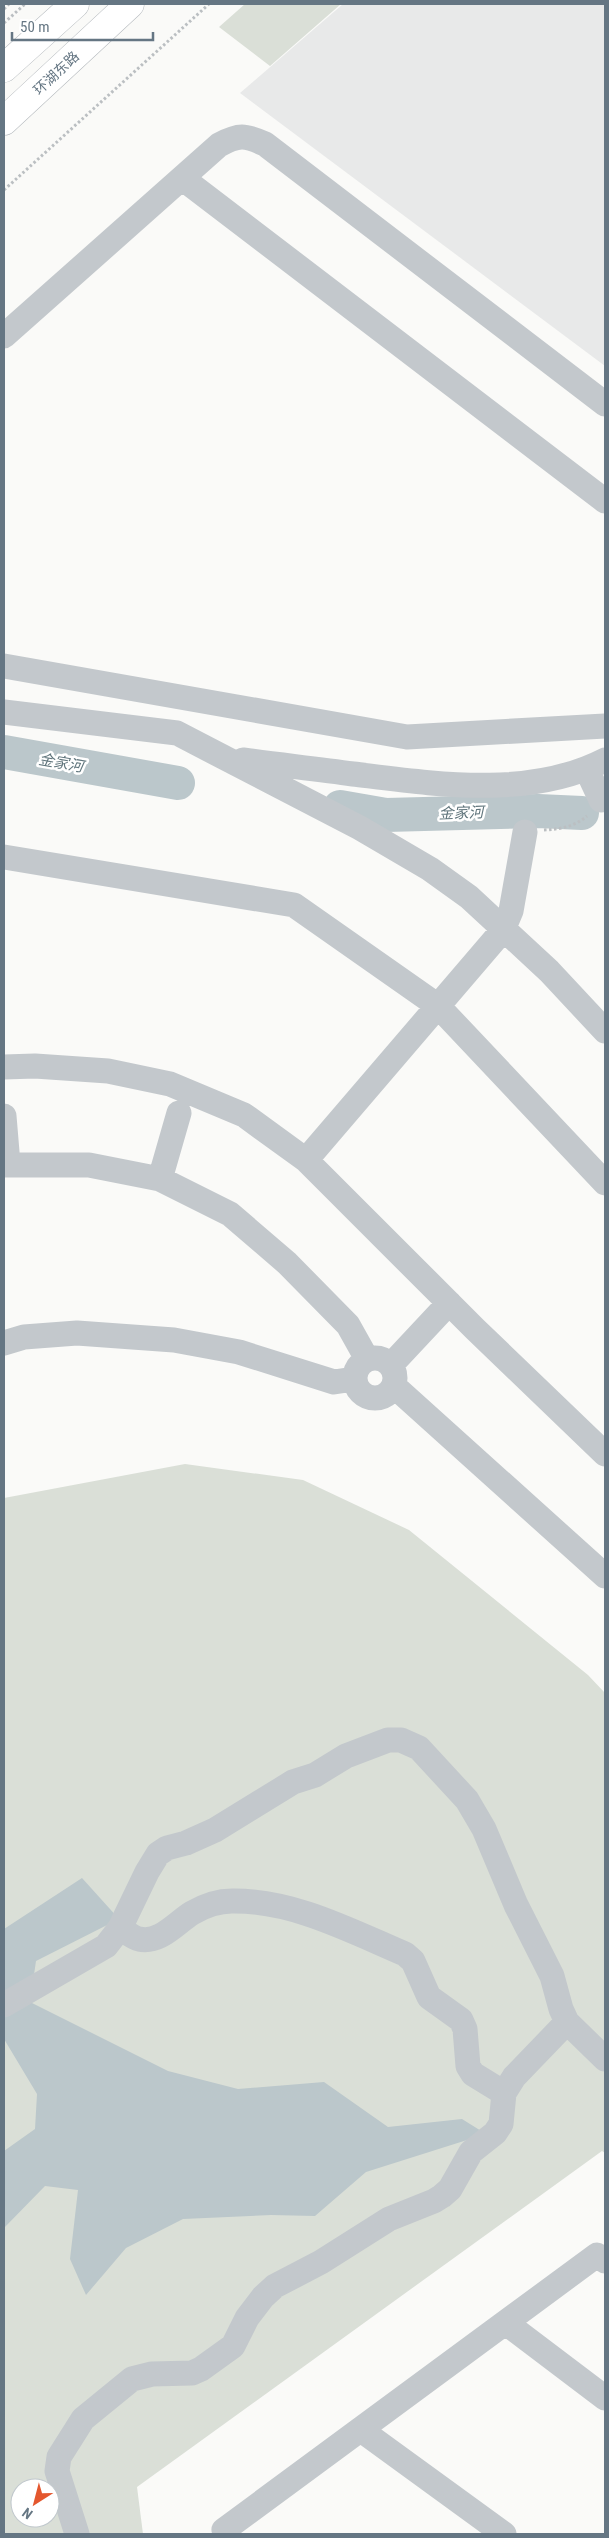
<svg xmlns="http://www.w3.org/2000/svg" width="609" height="2538" font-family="'Roboto Condensed','Noto Sans SC',sans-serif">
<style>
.built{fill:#e8e9e9}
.green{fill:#dadfd7;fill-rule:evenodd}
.water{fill:#bbc7cb}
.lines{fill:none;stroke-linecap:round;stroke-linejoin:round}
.river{stroke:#bbc7cb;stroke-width:34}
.major-casing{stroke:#b5babe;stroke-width:29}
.path{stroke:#bbbfc2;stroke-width:3;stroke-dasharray:2.5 2.5;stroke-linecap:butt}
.minor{stroke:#c3c8cc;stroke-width:25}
.major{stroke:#fff;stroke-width:28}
.labels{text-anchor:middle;stroke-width:5;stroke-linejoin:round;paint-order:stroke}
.street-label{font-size:14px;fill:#657683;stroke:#fff}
.water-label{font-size:15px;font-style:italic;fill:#60757c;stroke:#fff}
</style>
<rect width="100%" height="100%" fill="#fafaf8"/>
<path class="built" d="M 343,4 L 605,4 L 605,366 L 240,93 Z"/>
<path class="green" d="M 245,4 L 341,4 L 270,66 L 219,27 Z
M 185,1464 L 303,1480 L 409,1530 L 588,1675 L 605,1693 L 605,2153 L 602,2151 L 137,2487 L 143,2534 L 4,2534 L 4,1498 ZM 20,2488 L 50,2488 L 50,2518 L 20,2518 Z"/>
<path class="water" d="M 82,1878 L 119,1919 L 36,1961 L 30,2002 L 168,2071 L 238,2089 L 324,2082 L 388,2127 L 462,2119 L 486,2134 L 366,2172 L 315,2216 L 271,2215 L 183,2219 L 126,2248 L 86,2295 L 70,2259 L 78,2190 L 45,2186 L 4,2228 L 4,2151 L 35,2129 L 37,2094 L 4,2039 L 4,1929 Z"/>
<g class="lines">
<path class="river" d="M 4,752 L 178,783
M 340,807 L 386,815 L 538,811 L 582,813"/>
<g class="major-casing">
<path id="major" d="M 4,68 L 75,4
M 4,121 L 130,4"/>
</g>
<path class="path" d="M 4,9 L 9,4
M 4,23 L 25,4
M 4,190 L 209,4
M 544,830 C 560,829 574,827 587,816"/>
<path class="minor" d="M 182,178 L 605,501
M 4,336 L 219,145 C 239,134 245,135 265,144 L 605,404
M 4,666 L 407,737 L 605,726
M 4,712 L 177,733 L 360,828 L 430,869 L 469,897 L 549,971 L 605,1031
M 243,760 C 280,765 317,769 353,774 C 435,784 529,799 605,760
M 587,770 L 601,800
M 4,857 L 294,905 L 438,1006 L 605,1183
M 4,1067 L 35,1066 L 108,1071 L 170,1084 L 244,1115 L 306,1160 L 475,1329 L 605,1454
M 4,1116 L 8,1164
M 306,1160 L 503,930 L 511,911 L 525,832
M 4,1165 L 89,1165 L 160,1179 L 230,1214 L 287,1263 L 348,1325 L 367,1359
M 160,1179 L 179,1113
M 4,1343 L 24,1337 L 77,1333 L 174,1340 L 239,1352 L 334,1382 L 354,1379
M355 1378a20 20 0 1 1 40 0a20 20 0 1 1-40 0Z
M 391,1365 L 449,1303
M 394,1386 L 605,1576
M 120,1928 C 125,1931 133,1938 139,1939 C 160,1944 177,1922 192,1913 C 204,1906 218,1901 232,1901 C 293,1900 351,1931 405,1954 L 413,1961 L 429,1997 L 461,2020 L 465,2029 L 468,2066 L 473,2074 L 504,2093
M 4,2005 L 106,1946 L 120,1928 L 147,1872 L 158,1854 L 167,1848 L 186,1843 L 215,1830 L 293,1782 L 315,1775 L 346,1756 L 388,1740 L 401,1740 L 419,1748 L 467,1800 L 484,1829 L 516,1905 L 552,1976 L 561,2009 L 567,2022 L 605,2059
M 506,2323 L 605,2398
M 361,2430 L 504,2534
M 77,2534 L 57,2471 L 59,2457 L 83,2419 L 132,2379 L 152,2374 L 192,2373 L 201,2369 L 233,2346 L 247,2318 L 263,2297 L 275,2286 L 321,2262 L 389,2219 L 434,2201 L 442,2196 L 450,2189 L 471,2152 L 495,2133 L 501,2124 L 504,2093 L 514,2077 L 567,2022
M 225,2534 L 224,2530 L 597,2255 L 605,2261"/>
<use href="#major" class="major"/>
</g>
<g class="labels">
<g class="street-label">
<text transform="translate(56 73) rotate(-43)" y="5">环湖东路</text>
</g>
<g class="water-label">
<text transform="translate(61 763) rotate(10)" y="5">金家河</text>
<text transform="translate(461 813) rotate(-2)" y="5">金家河</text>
</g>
</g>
<rect width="609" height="2538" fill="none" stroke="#657683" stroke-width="10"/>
<g transform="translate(35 2503) rotate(216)"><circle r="24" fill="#ffffff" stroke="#c1c8cd"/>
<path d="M0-4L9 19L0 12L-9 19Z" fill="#e4572e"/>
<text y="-8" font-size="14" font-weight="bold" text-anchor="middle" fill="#657683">N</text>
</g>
<path d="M12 32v8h141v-8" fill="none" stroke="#657683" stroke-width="2.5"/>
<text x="20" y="32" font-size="15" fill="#657683" stroke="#ffffff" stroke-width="4" paint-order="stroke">50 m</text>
</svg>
